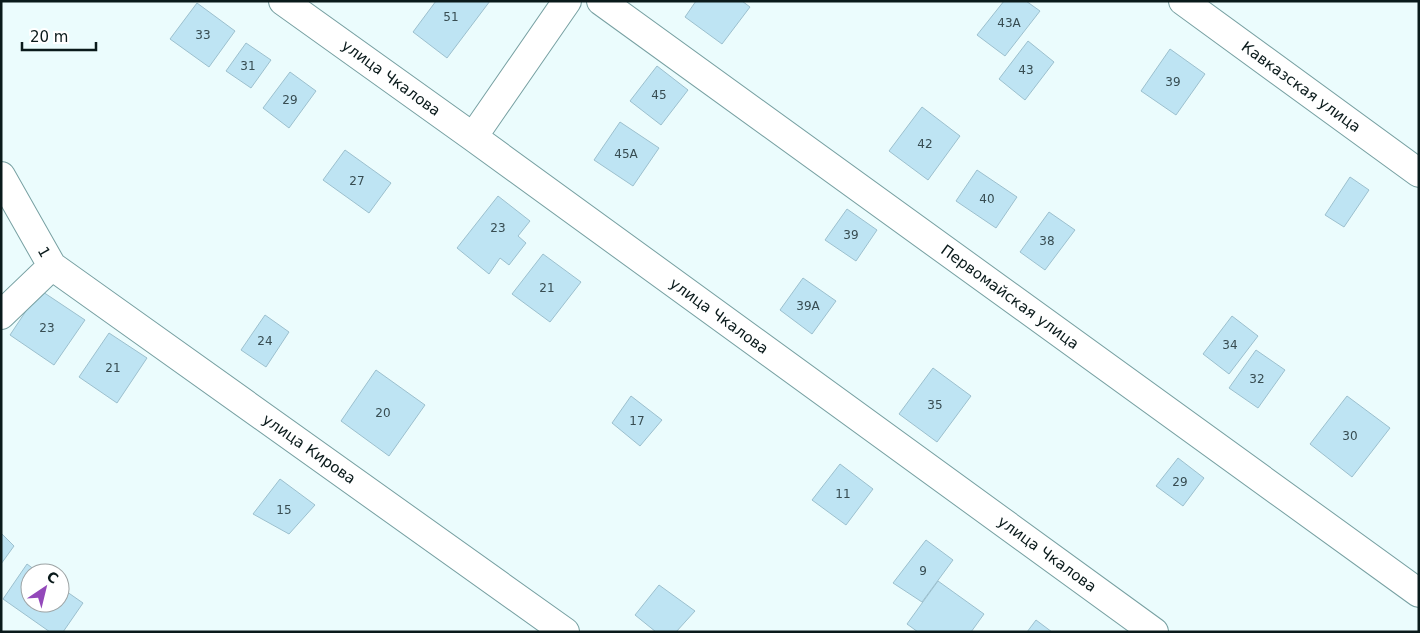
<svg xmlns="http://www.w3.org/2000/svg" width="1420" height="633" font-family="'DejaVu Sans',sans-serif">
<style>
.building{fill:#bee4f3;stroke:#9cc0ce}
.lines{fill:none;stroke-linecap:round;stroke-linejoin:round}
.street-casing{stroke:#77a0a2;stroke-width:30}
.street{stroke:#fff;stroke-width:28}
.labels{text-anchor:middle;stroke-width:4;stroke-linejoin:round;paint-order:stroke}
.number-label{font-size:12px;fill:#374c51}
.street-label{font-size:15px;fill:#0a1a1b;stroke:#fff}
</style>
<rect width="100%" height="100%" fill="#ebfcfd"/>
<path class="building" d="M 436,1 L 490,1 L 447,58 L 413,32 Z
M 696,1 L 742,1 L 750,7 L 722,44 L 685,17 Z
M 1004,1 L 1026,1 L 1040,11 L 1005,56 L 977,35 Z
M 197,3 L 235,31 L 209,67 L 170,39 Z
M 1028,41 L 1054,62 L 1025,100 L 999,79 Z
M 246,43 L 271,60 L 251,88 L 226,71 Z
M 1170,49 L 1205,74 L 1176,115 L 1141,91 Z
M 657,66 L 688,90 L 661,125 L 630,101 Z
M 290,72 L 316,91 L 289,128 L 263,108 Z
M 922,107 L 960,136 L 928,180 L 889,151 Z
M 620,122 L 659,148 L 633,186 L 594,160 Z
M 345,150 L 391,183 L 369,213 L 323,180 Z
M 977,170 L 1017,197 L 996,228 L 956,201 Z
M 1350,177 L 1369,190 L 1344,227 L 1325,215 Z
M 498,196 L 530,221 L 518,236 L 526,243 L 509,265 L 500,258 L 489,274 L 457,248 Z
M 847,209 L 877,230 L 856,261 L 825,240 Z
M 1049,212 L 1075,230 L 1045,270 L 1020,252 Z
M 543,254 L 581,282 L 550,322 L 512,294 Z
M 803,278 L 836,301 L 812,334 L 780,310 Z
M 40,290 L 85,320 L 54,365 L 10,335 Z
M 265,315 L 289,332 L 266,367 L 241,350 Z
M 1232,316 L 1258,336 L 1229,374 L 1203,354 Z
M 109,333 L 147,358 L 117,403 L 79,377 Z
M 1256,350 L 1285,370 L 1258,408 L 1229,388 Z
M 933,368 L 971,396 L 937,442 L 899,414 Z
M 376,370 L 425,405 L 389,456 L 341,421 Z
M 631,396 L 662,420 L 640,446 L 612,423 Z
M 1347,396 L 1390,428 L 1352,477 L 1310,444 Z
M 1178,458 L 1204,478 L 1183,506 L 1156,486 Z
M 840,464 L 873,489 L 846,525 L 812,500 Z
M 280,479 L 315,505 L 289,534 L 253,514 Z
M 1,533 L 14,546 L 1,564 Z
M 926,540 L 953,560 L 922,602 L 893,583 Z
M 27,564 L 39,573 L 30,573 L 30,603 L 60,603 L 60,587 L 83,603 L 63,632 L 50,632 L 3,599 Z
M 938,581 L 984,614 L 971,632 L 918,632 L 907,624 Z
M 659,585 L 695,611 L 676,632 L 656,632 L 635,615 Z
M 1036,620 L 1052,632 L 1027,632 Z"/>
<g class="lines">
<g class="street-casing">
<path id="street" d="M 283,1 L 473,137 L 1154,632
M 601,1 L 1419,593
M 1183,1 L 1419,173
M 473,137 L 567,1
M 1,176 L 52,266 L 1,315
M 52,266 L 565,632"/>
</g>
<use href="#street" class="street"/>
</g>
<g class="labels">
<g class="number-label">
<text x="451" y="21">51</text>
<text x="1009" y="27">43А</text>
<text x="203" y="39">33</text>
<text x="248" y="70">31</text>
<text x="1026" y="74">43</text>
<text x="1173" y="86">39</text>
<text x="659" y="99">45</text>
<text x="290" y="104">29</text>
<text x="925" y="148">42</text>
<text x="626" y="158">45А</text>
<text x="357" y="185">27</text>
<text x="987" y="203">40</text>
<text x="498" y="232">23</text>
<text x="851" y="239">39</text>
<text x="1047" y="245">38</text>
<text x="547" y="292">21</text>
<text x="808" y="310">39А</text>
<text x="47" y="332">23</text>
<text x="265" y="345">24</text>
<text x="1230" y="349">34</text>
<text x="113" y="372">21</text>
<text x="1257" y="383">32</text>
<text x="935" y="409">35</text>
<text x="383" y="417">20</text>
<text x="637" y="425">17</text>
<text x="1350" y="440">30</text>
<text x="1180" y="486">29</text>
<text x="843" y="498">11</text>
<text x="284" y="514">15</text>
<text x="923" y="575">9</text>
</g>
<g class="street-label">
<text transform="translate(391 78) rotate(36)" y="5">улица Чкалова</text>
<text transform="translate(1301 87) rotate(36)" y="5">Кавказская улица</text>
<text transform="translate(44 252) rotate(61)" y="5">1</text>
<text transform="translate(1010 297) rotate(36)" y="5">Первомайская улица</text>
<text transform="translate(719 316) rotate(36)" y="5">улица Чкалова</text>
<text transform="translate(309 449) rotate(35)" y="5">улица Кирова</text>
<text transform="translate(1047 554) rotate(36)" y="5">улица Чкалова</text>
</g>
</g>
<rect width="1420" height="633" fill="none" stroke="#0a1a1b" stroke-width="5"/>
<g transform="translate(45 588) rotate(35)"><circle r="24" fill="#ffffff" stroke="#9da3a4"/>
<path d="M0-4L9 19L0 12L-9 19Z" fill="#9348ba"/>
<text y="-8" font-size="14" font-weight="bold" text-anchor="middle" fill="#0a1a1b">С</text>
</g>
<path d="M22 42v8h74v-8" fill="none" stroke="#0a1a1b" stroke-width="2.5"/>
<text x="30" y="42" font-size="15" fill="#0a1a1b" stroke="#ffffff" stroke-width="4" paint-order="stroke">20 m</text>
</svg>
